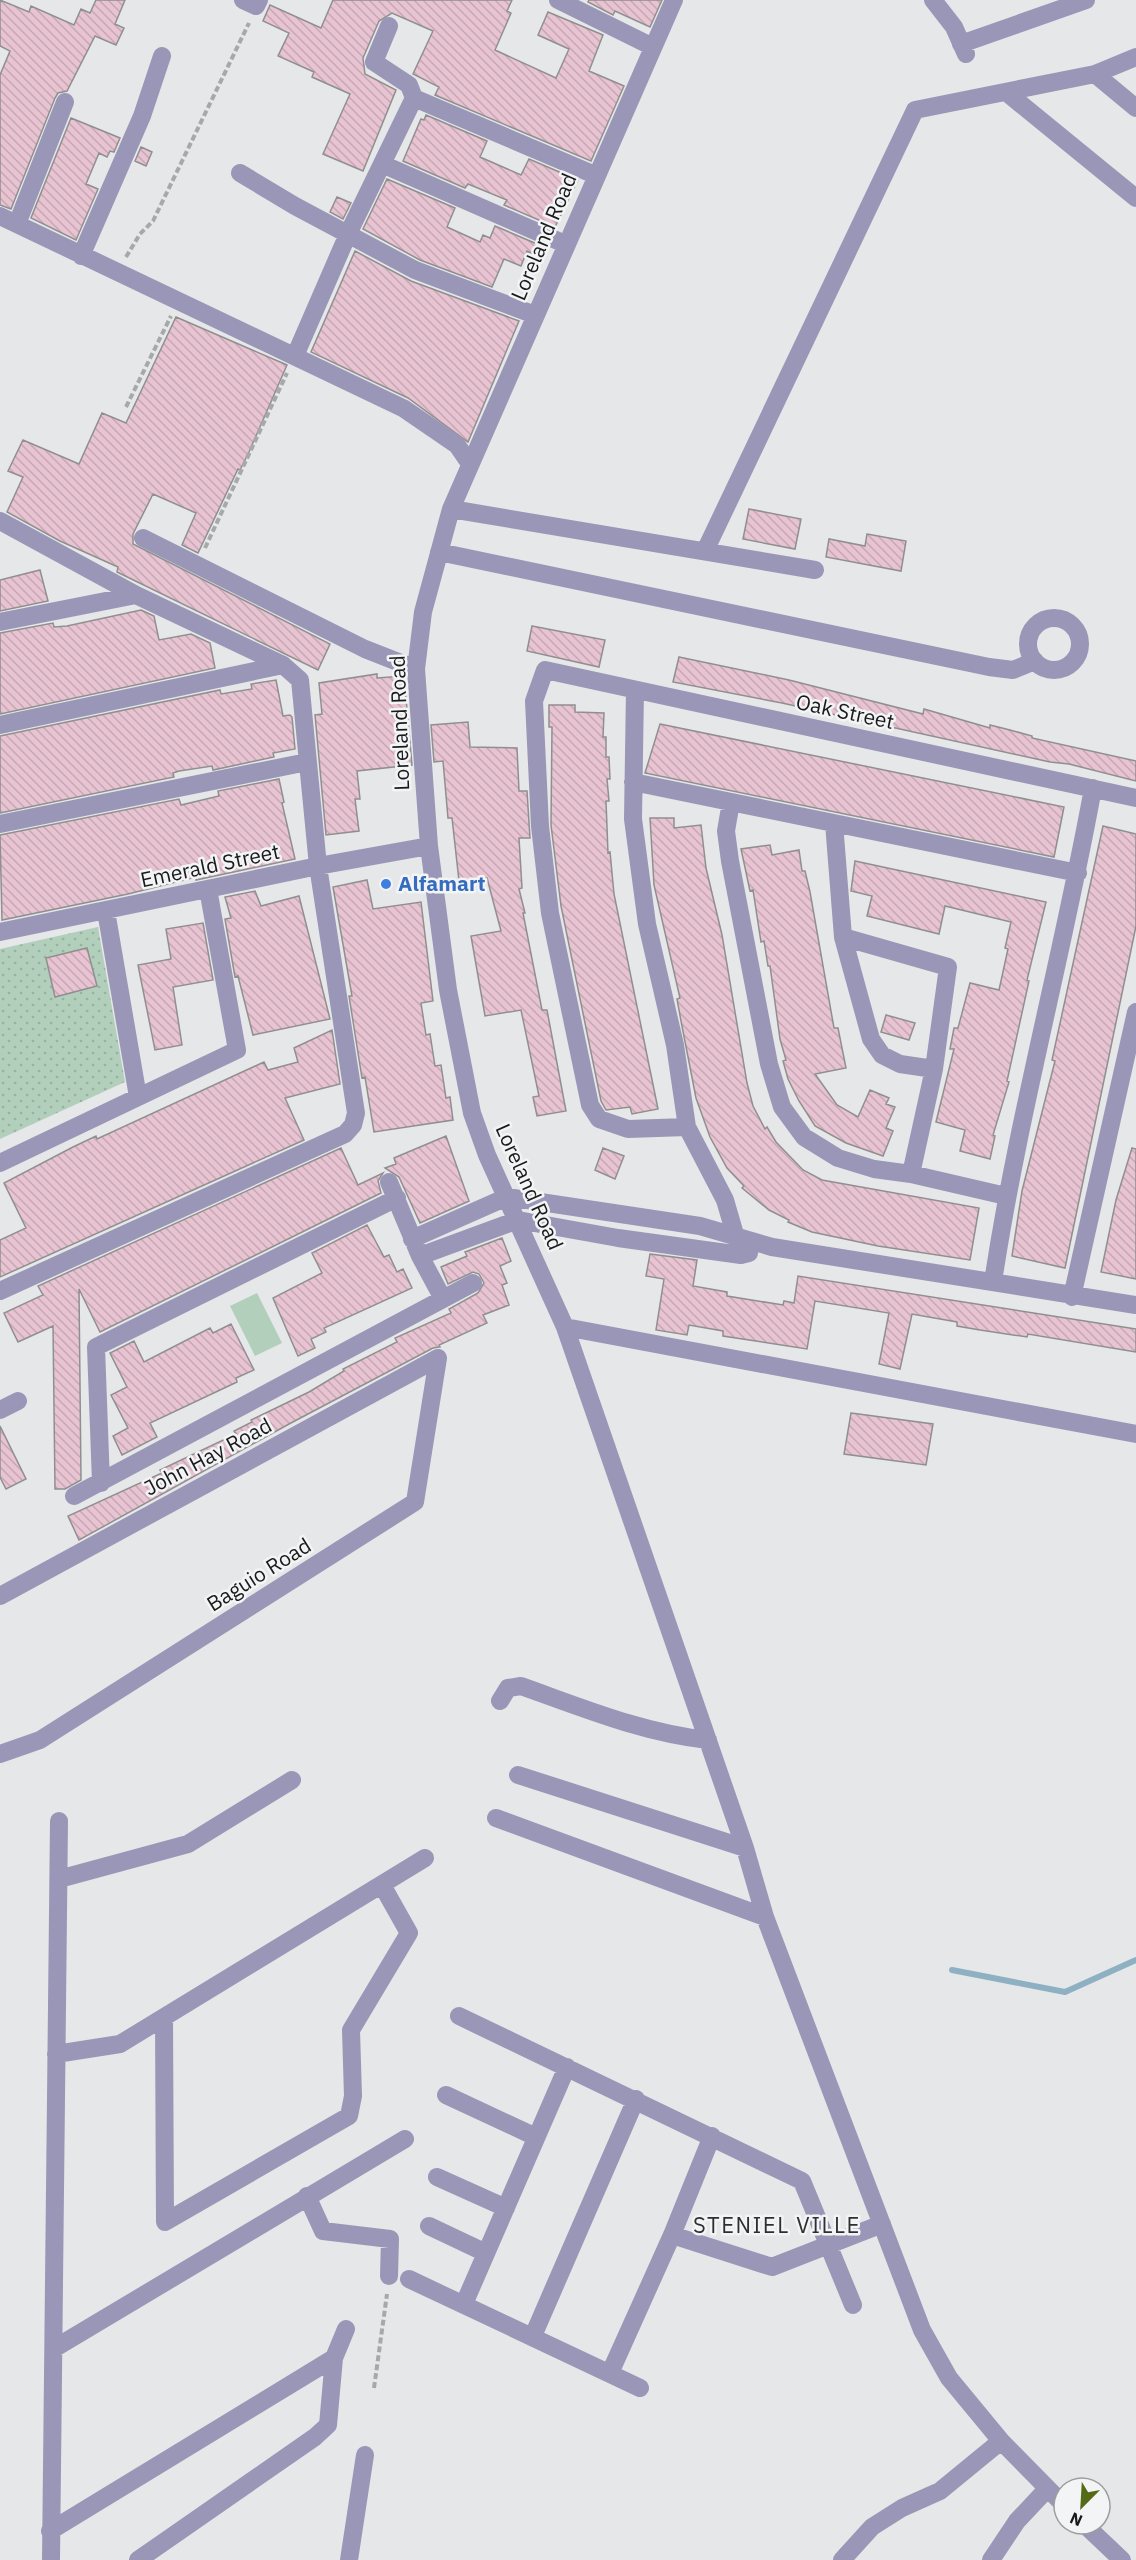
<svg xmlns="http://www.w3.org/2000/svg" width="1136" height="2560" font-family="'IBM Plex Sans',sans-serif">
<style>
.park{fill:url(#park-dots)}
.garden{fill:#b2cfbc}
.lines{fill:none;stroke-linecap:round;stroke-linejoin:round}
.stream{stroke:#8eb0c3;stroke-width:6}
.building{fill:url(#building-back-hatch);stroke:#908f8f;stroke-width:1.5}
.path{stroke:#a7a8a9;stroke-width:4;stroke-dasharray:6 3;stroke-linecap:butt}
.minor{stroke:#9a96b7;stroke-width:18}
.shop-dot{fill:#3f7fe0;stroke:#f3f4f5;stroke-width:2}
.labels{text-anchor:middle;stroke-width:5;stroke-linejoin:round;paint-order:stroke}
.street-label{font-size:21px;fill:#191a1a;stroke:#f3f4f5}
.shop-label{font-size:21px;font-weight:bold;fill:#366cbe;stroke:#f3f4f5;text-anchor:start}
.neighbourhood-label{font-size:22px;letter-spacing:1.5px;fill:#2e2f30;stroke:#f3f4f5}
</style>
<defs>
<pattern id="park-dots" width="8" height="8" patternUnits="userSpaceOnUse" patternTransform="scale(1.5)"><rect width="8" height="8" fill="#b2cfbc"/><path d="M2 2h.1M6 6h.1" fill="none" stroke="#98b1a1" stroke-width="1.8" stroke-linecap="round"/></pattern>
<pattern id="building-back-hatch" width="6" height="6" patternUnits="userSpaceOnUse" patternTransform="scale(1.5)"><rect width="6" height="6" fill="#e8c3d2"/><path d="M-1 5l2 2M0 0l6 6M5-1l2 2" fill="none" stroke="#c6a7b4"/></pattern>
</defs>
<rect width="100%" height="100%" fill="#e6e7e8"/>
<path class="park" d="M 98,927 L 125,1082 L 0,1139 L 0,949 Z"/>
<path class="garden" d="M 257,1293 L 282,1343 L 255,1356 L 230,1306 Z"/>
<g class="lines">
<path class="stream" d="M 952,1970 L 1065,1992 L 1136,1960"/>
</g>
<path class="building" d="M 0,0 L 29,12 L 31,6 L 74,25 L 81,9 L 90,13 L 96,0 L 125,0 L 115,24 L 124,28 L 116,45 L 95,36 L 67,91 L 58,93 L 55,98 L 11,209 L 0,205 L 0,75 L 10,51 L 0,46 Z
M 333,0 L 512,0 L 507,11 L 511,13 L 495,50 L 556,78 L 569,49 L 538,35 L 548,12 L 603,35 L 589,71 L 624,86 L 591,161 L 435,95 L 439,87 L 413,74 L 433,31 L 392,13 L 379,21 L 363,58 L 365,74 L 396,90 L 363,171 L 323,154 L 350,94 L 312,77 L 314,72 L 278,56 L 289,33 L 263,21 L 270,5 L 321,28 Z
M 589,0 L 662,0 L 650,27 L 615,11 L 613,15 L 588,2 Z
M 426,115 L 487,141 L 480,157 L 521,175 L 529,159 L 578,180 L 555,227 L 504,205 L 507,200 L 468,184 L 465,188 L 403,161 L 421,119 L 424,120 Z
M 71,118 L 120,138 L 114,152 L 110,151 L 107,157 L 99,153 L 86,184 L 98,189 L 76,240 L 31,218 Z
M 141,147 L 152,152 L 146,166 L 135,161 Z
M 387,179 L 455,208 L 447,227 L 480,242 L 483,235 L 490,238 L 495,226 L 544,247 L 539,257 L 527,251 L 521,266 L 504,259 L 492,287 L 420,260 L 363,229 Z
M 337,197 L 351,203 L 343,219 L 330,212 Z
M 355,251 L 411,281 L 519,321 L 468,442 L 408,398 L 311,352 Z
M 176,317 L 287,365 L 249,452 L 240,470 L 238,469 L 198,553 L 182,545 L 196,513 L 153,494 L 133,534 L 133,544 L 330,644 L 318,670 L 117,572 L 118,567 L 60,541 L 7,512 L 23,477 L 8,471 L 23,440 L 79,464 L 102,413 L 126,423 Z
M 749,509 L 801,519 L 795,549 L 743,539 Z
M 867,534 L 906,541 L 901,571 L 826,557 L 829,539 L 865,546 Z
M 40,570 L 48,601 L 0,611 L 0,580 Z
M 141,610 L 154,616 L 159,640 L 191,634 L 210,643 L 215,668 L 0,714 L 0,633 L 53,623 L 54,627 L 67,626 Z
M 532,626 L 605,640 L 599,667 L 527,651 Z
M 679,657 L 789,680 L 923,714 L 924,709 L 990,728 L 990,725 L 1010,730 L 1032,736 L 1032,738 L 1136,761 L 1136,781 L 1069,764 L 1050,762 L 782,703 L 673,682 Z
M 377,674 L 377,678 L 404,676 L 412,765 L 357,771 L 360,799 L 355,799 L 359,831 L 326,835 L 315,715 L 322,714 L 319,683 Z
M 276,680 L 283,716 L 290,715 L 292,717 L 295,749 L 273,753 L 274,757 L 213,770 L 212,766 L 179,771 L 173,773 L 174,777 L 0,813 L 0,736 L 220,690 L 221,694 L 252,689 L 251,684 Z
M 549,705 L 575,705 L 575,712 L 604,713 L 603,737 L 606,737 L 606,757 L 609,757 L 610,779 L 607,779 L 609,801 L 606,801 L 608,853 L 610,852 L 614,894 L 658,1109 L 632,1114 L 630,1107 L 606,1110 L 601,1101 L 561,906 L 551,825 L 552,727 L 549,727 Z
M 468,722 L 470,747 L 517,748 L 519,791 L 527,791 L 530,838 L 519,838 L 522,888 L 519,889 L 525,913 L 523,913 L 542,1010 L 547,1010 L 566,1111 L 537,1116 L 533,1097 L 539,1096 L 521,1010 L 485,1016 L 471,936 L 501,931 L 487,878 L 459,881 L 452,818 L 448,818 L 443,761 L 434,762 L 431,725 Z
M 660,724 L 1064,807 L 1054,857 L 645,773 Z
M 279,779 L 284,802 L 282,803 L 295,859 L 196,880 L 196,877 L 128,894 L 2,920 L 0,835 L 179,799 L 181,805 L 219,796 L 218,791 Z
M 650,818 L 674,818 L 674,828 L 701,825 L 706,868 L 722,935 L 747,1083 L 753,1106 L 765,1129 L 767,1127 L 776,1142 L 803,1170 L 822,1180 L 979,1208 L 970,1260 L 878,1246 L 812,1232 L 788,1222 L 789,1220 L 769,1210 L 742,1188 L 744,1186 L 727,1168 L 710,1137 L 696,1098 L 681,1021 L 677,999 L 680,998 L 654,885 Z
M 1103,826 L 1136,834 L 1136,926 L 1065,1268 L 1012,1256 L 1022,1191 L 1055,1061 L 1052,1060 Z
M 770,845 L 772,855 L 799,850 L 802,871 L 805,871 L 810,892 L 834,1028 L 838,1028 L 846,1068 L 815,1074 L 837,1105 L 858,1117 L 870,1090 L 889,1098 L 886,1104 L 895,1107 L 886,1128 L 893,1131 L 883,1156 L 846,1143 L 815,1126 L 799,1101 L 788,1079 L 783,1061 L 786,1060 L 780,1039 L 770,966 L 768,966 L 764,941 L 761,942 L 753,890 L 750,891 L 741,849 Z
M 855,861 L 1046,902 L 1027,980 L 1029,981 L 1007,1081 L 1009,1082 L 993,1135 L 995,1136 L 990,1159 L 960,1151 L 965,1130 L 936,1122 L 954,1049 L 950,1049 L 954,1028 L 958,1028 L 970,983 L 999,990 L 1008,949 L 1005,948 L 1011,922 L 945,906 L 939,934 L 867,916 L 872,896 L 851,891 Z
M 367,880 L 373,909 L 421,902 L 433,1001 L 421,1003 L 426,1035 L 430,1034 L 435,1066 L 441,1065 L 446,1098 L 450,1097 L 453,1120 L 374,1132 L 365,1077 L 362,1078 L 349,996 L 352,996 L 333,887 Z
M 255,891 L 261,906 L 299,896 L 330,1019 L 253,1035 L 238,976 L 235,977 L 225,919 L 231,918 L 225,897 Z
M 203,923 L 213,980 L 173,987 L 182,1045 L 155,1050 L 138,965 L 171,959 L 166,929 Z
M 87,948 L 97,986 L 55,997 L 46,958 Z
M 886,1015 L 915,1023 L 909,1040 L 881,1032 Z
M 332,1030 L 340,1084 L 285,1098 L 304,1140 L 0,1277 L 0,1240 L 26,1228 L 4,1183 L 73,1147 L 96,1136 L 97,1139 L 264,1062 L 268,1070 L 298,1062 L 294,1048 Z
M 446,1136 L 469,1201 L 420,1223 L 399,1177 L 385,1168 L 396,1164 L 394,1158 Z
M 341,1148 L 358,1185 L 383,1173 L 378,1181 L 381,1193 L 100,1332 L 79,1289 L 81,1480 L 65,1489 L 55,1489 L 53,1326 L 18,1342 L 4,1313 L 43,1295 L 38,1286 Z
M 603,1148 L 624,1156 L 615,1179 L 595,1170 Z
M 1132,1148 L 1136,1149 L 1136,1279 L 1101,1272 L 1116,1200 Z
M 367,1225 L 384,1257 L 389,1255 L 397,1272 L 403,1269 L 412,1288 L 324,1328 L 326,1332 L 311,1339 L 315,1348 L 298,1356 L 273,1298 L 322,1273 L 312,1253 Z
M 502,1238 L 511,1261 L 500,1266 L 507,1283 L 502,1285 L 509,1305 L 483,1315 L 487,1323 L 439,1345 L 440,1347 L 433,1348 L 289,1424 L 79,1540 L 68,1516 L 162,1473 L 160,1470 L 236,1434 L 234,1431 L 252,1422 L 251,1420 L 309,1392 L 344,1371 L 343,1369 L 397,1342 L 395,1338 L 451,1313 L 449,1309 L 478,1293 L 484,1283 L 479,1274 L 473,1272 L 448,1284 L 441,1267 L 467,1256 L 465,1252 Z
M 650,1254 L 697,1260 L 693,1286 L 727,1292 L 727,1296 L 783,1305 L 784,1301 L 794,1303 L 798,1276 L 1136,1329 L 1136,1352 L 1028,1334 L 1027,1337 L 980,1330 L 957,1326 L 957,1322 L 912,1314 L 900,1369 L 879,1364 L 889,1313 L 815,1301 L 807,1349 L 723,1336 L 723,1331 L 689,1325 L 687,1335 L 656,1330 L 664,1279 L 646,1276 Z
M 231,1324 L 254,1370 L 236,1378 L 237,1382 L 150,1423 L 157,1437 L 122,1455 L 113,1436 L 128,1428 L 111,1395 L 127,1387 L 110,1353 L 134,1341 L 144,1362 L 210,1328 L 213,1333 Z
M 851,1413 L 933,1424 L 926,1465 L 844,1454 Z
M 0,1426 L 26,1479 L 6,1489 L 0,1477 Z"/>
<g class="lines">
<path class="path" d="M 126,257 L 140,234 L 153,221 L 249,23
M 126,407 L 171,316
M 205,548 L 287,373
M 374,2388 L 387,2294"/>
<path class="minor" d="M 243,0 L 256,6 L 259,0
M 558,0 L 653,47
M 674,0 L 451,509 L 423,612 L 416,669 L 429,846 L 448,990 L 472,1113 L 487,1155 L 565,1327 L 745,1848 L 765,1917 L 922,2330 L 949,2378 L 1001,2441 L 1064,2505
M 933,0 L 954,27 L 966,54
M 961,44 L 1086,0
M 1095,74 L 1136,108
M 1006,92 L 1136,198
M 414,98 L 595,175
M 382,164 L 565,244
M 240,173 L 295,206 L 415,270 L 535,315
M 0,216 L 403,408 L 457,445 L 470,464
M 17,224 L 65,102
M 81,256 L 142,116 L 162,56
M 295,356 L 348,234 L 414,98 L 409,85 L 374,62 L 389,26
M 451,509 L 815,570
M 0,521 L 136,595 L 283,665 L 300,680 L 318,866 L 356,1113 L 353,1125 L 345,1134 L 0,1291
M 143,538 L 365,649 L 416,669
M 705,551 L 915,110 L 1095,74 L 1136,57
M 439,552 L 989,667 L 1013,670 L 1035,661
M1028 644a26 26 0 1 1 52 0a26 26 0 1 1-52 0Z
M 0,622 L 136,595
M 635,690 L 633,819 L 647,924 L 675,1045 L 687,1127 L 725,1200 L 741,1255
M 0,725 L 283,665
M 633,782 L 1078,873
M 731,802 L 726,831 L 730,861 L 769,1064 L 782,1107 L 804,1137 L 838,1158 L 874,1169 L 911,1174 L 1006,1196
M 834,823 L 843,937 L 871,1039 L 882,1055 L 900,1064 L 934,1069
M 0,824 L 307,762
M 106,911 L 138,1097
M 0,932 L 318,866 L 429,846
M 843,937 L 948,967 L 934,1069 L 911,1174
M 687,1127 L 628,1129 L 599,1119 L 590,1105 L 550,913 L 540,826 L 534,701 L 545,670 L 1136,798
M 0,1163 L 237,1050 L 208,889
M 389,1182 L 420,1256 L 442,1297
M 412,1239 L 507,1197 L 700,1226 L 772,1247 L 1136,1305
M 420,1256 L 518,1220 L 618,1238 L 741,1255 L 749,1253
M 993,1282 C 1018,1116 1063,954 1093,788
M 1072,1297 L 1136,1012
M 565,1327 L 1136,1434
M 0,1410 L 18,1401
M 101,1483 L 96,1347 L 397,1198
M 74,1496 L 473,1283
M 0,1596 L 438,1358
M 500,1701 L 508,1688 L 521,1686 C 583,1708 643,1733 708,1740
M 0,1754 L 40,1740 L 415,1502 L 438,1358
M 518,1775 L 745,1848
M 496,1818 L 765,1917
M 59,1879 L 188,1844 L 292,1780
M 459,2016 L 802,2181 L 853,2305
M 164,2017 L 165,2222 L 349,2116 L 353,2096 L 351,2030 L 409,1933 L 382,1885
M 56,2054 L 120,2044 L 425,1858
M 446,2095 L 536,2137
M 437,2177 L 506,2208
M 307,2196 L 323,2231 L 390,2239 L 389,2276
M 429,2226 L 486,2253
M 672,2235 L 772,2267 L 882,2224
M 409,2279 L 640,2388
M 464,2304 L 567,2067
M 533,2336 L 636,2099
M 55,2348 L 405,2139
M 610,2373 L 672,2235 L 712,2136
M 1084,2524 L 1122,2560
M 50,2531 L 334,2358 L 346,2329
M 51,2560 L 59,1821
M 138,2560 L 315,2437 L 328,2425 L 334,2358
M 349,2560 L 365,2455
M 842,2560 L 872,2527 L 902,2508 L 940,2491 L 1001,2441
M 991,2560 L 1017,2521 L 1047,2489"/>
</g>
<circle class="shop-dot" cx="386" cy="884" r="6"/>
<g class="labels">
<g class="street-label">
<text transform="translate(544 237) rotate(-67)" y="7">Loreland Road</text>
<text transform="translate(845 712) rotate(12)" y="7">Oak Street</text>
<text transform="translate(400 723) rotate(-92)" y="7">Loreland Road</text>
<text transform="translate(210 866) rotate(-12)" y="7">Emerald Street</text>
<text transform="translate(529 1187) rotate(66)" y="7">Loreland Road</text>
<text transform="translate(208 1457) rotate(-28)" y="7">John Hay Road</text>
<text transform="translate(259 1575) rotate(-32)" y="7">Baguio Road</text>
</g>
<g class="shop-label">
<text x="398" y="891">Alfamart</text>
</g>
<g class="neighbourhood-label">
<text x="777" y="2233">STENIEL VILLE</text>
</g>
</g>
<g transform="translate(1082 2506) rotate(204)"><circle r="28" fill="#f3f4f5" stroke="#9c9d9d" stroke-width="1.5"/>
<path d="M0-4.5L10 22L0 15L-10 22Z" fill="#556a17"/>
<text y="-9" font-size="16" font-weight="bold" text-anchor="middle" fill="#191a1a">N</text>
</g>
</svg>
